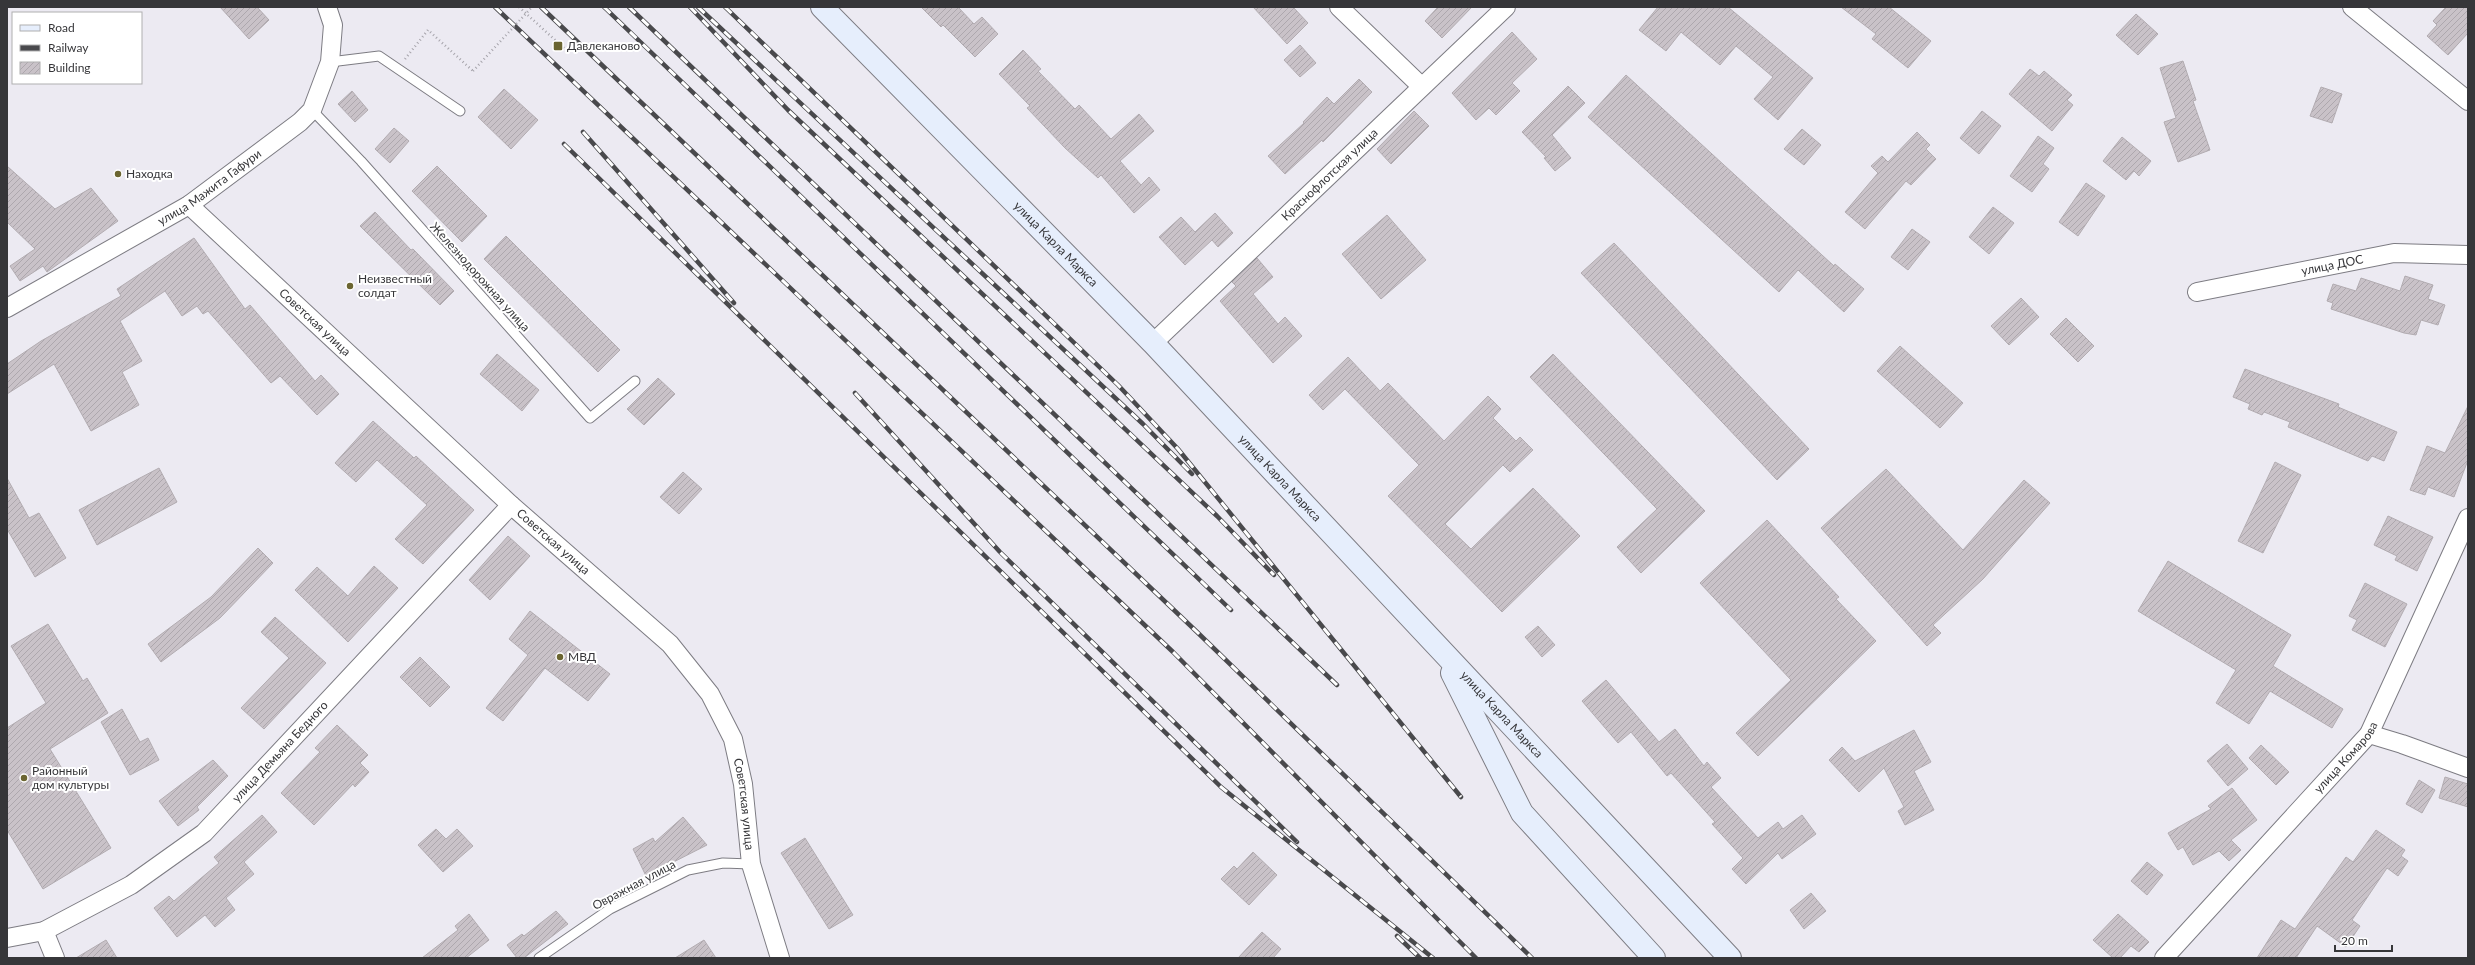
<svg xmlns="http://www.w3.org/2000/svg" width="2475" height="965" font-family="Lato,sans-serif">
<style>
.building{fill:url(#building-hatch);stroke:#b2acb1}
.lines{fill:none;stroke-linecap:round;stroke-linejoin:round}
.lane-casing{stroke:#7d7c83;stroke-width:11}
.street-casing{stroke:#7d7c83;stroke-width:20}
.secondary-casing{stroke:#7d7c83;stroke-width:24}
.path{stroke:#a6a4ab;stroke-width:2.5;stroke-dasharray:1 3;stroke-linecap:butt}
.lane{stroke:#fff;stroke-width:9}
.street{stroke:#fff;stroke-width:18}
.secondary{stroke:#e6eefc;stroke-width:22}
.rail-casing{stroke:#49494c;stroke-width:4.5}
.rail{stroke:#fff;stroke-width:3;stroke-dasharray:9;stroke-linecap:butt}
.path-bridge{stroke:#a6a4ab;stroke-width:2.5;stroke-dasharray:1 3;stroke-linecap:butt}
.poi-dot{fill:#6b6531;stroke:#fff;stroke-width:1.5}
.labels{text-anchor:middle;stroke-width:4;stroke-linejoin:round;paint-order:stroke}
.poi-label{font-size:12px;fill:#363639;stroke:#fff;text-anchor:start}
.street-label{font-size:12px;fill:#363639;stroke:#fff}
</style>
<defs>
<pattern id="building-hatch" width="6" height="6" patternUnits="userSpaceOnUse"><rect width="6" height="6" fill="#c9c2c8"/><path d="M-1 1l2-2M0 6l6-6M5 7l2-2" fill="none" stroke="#ada7ad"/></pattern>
</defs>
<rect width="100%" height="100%" fill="#eceaf2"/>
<path class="building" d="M 220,7 L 257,7 L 269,20 L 249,39 Z
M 921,7 L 958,7 L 974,24 L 982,17 L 998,34 L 975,57 L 943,25 L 941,27 Z
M 1253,7 L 1293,7 L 1308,23 L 1287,44 Z
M 1438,7 L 1472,7 L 1442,38 L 1425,21 Z
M 1658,7 L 1728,7 L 1813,78 L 1778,120 L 1754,99 L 1773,77 L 1736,46 L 1720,65 L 1681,32 L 1666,51 L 1639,30 Z
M 1841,7 L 1889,7 L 1931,41 L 1908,68 L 1872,39 L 1876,34 Z
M 2446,7 L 2468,7 L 2468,33 L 2448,55 L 2427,36 L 2437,25 L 2433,21 Z
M 2136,14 L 2158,34 L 2138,55 L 2116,35 Z
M 1512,32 L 1537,59 L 1512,83 L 1520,91 L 1496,115 L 1489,108 L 1476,120 L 1452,93 Z
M 1300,45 L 1316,63 L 1300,77 L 1284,60 Z
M 1023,50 L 1041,69 L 1038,71 L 1075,109 L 1079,105 L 1111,139 L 1139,114 L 1154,131 L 1120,161 L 1141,185 L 1149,177 L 1160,190 L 1134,213 L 1101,175 L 1098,178 L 1065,148 L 1027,108 L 1030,106 L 999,74 Z
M 2183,61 L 2196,100 L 2193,101 L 2210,150 L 2178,162 L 2164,122 L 2176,118 L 2160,68 Z
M 2030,69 L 2039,76 L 2044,71 L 2072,95 L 2067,100 L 2073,105 L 2052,131 L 2009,94 Z
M 1626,75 L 1834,266 L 1835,264 L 1864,289 L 1844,312 L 1798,270 L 1779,292 L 1588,117 Z
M 1359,79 L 1372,92 L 1323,142 L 1322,140 L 1285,174 L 1268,156 L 1304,123 L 1303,122 L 1327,97 L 1334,104 Z
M 1568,86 L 1585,103 L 1552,135 L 1571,158 L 1555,171 L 1544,158 L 1546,157 L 1522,132 Z
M 2321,87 L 2342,94 L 2332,123 L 2310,116 Z
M 504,89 L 538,120 L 511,149 L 478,117 Z
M 352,91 L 368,110 L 355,122 L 338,104 Z
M 1414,111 L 1429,126 L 1391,164 L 1377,149 Z
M 1982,111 L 2001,126 L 1979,154 L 1960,138 Z
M 394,128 L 409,141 L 390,163 L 375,149 Z
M 1802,129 L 1821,145 L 1804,165 L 1784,149 Z
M 1917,132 L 1930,145 L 1926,149 L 1936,159 L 1911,185 L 1906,181 L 1865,229 L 1845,212 L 1878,173 L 1871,166 L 1882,156 L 1888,162 Z
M 2038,136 L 2054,148 L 2043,164 L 2049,169 L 2032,192 L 2010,176 Z
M 2122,137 L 2151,161 L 2139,176 L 2134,171 L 2126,180 L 2103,161 Z
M 7,166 L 55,209 L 91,188 L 118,221 L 47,272 L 43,266 L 20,281 L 10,266 L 35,249 L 7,222 Z
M 437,166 L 487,216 L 462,242 L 412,191 Z
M 2086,183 L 2105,196 L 2078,236 L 2059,222 Z
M 1993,207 L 2014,223 L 1989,254 L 1969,237 Z
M 375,212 L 411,250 L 413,249 L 454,291 L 440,305 L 360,226 Z
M 1215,213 L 1233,233 L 1218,247 L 1212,240 L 1185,265 L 1159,237 L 1181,217 L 1195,232 Z
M 1387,215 L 1426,260 L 1381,299 L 1342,254 Z
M 1912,229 L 1930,242 L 1908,270 L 1891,257 Z
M 506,236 L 620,350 L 598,372 L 484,259 Z
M 194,238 L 245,309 L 250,305 L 315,381 L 321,375 L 339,394 L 317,415 L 280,376 L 271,383 L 208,311 L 203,314 L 197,306 L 182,316 L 165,291 L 120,321 L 142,361 L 122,372 L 139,405 L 91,431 L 54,364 L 7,394 L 7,364 L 41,341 L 121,296 L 117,289 Z
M 1614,243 L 1809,449 L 1777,480 L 1581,273 Z
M 1257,258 L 1273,277 L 1253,294 L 1278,324 L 1285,317 L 1302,336 L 1273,363 L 1220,301 L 1236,286 L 1232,282 Z
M 2405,276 L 2433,285 L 2428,299 L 2445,305 L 2438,325 L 2421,320 L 2416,335 L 2404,333 L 2331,309 L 2333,303 L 2327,301 L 2333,284 L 2356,291 L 2361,278 L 2400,291 Z
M 2021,298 L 2039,317 L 2009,345 L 1991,326 Z
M 2066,318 L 2094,346 L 2078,362 L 2050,334 Z
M 1900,346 L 1963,403 L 1940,428 L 1877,371 Z
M 497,354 L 539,390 L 522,411 L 480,374 Z
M 1553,354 L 1705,511 L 1641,573 L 1617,547 L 1657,509 L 1530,377 Z
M 1348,357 L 1380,391 L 1388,383 L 1444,441 L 1488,396 L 1501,409 L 1493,418 L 1516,441 L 1520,437 L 1533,450 L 1510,472 L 1503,465 L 1445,524 L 1471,549 L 1533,488 L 1580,536 L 1502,612 L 1388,496 L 1419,465 L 1345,389 L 1323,410 L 1309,395 Z
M 2245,369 L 2339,404 L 2338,407 L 2397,432 L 2384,461 L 2372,456 L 2368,461 L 2288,427 L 2290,422 L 2264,412 L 2262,415 L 2248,409 L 2250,404 L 2233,397 Z
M 658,378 L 675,394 L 644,425 L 627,409 Z
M 2468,406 L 2468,460 L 2454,497 L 2428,487 L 2425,495 L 2410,490 L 2427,446 L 2445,453 Z
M 373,421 L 414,458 L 416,456 L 474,510 L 423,564 L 395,539 L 427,505 L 377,460 L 356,482 L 335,463 Z
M 2275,462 L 2301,475 L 2263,553 L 2238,541 Z
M 159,468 L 177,502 L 97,545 L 79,510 Z
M 1886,469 L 1963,550 L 2024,480 L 2050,503 L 1983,579 L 1933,625 L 1941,633 L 1927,646 L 1821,528 Z
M 683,472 L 702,489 L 679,514 L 660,497 Z
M 7,478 L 29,518 L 39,513 L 66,558 L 35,577 L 7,529 Z
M 2388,516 L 2433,537 L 2417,571 L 2395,560 L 2397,556 L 2374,545 Z
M 1767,520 L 1839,597 L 1836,599 L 1876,641 L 1758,756 L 1736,733 L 1791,680 L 1700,583 Z
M 508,536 L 530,556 L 490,600 L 469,580 Z
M 258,548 L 273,563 L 220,618 L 161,662 L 148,644 L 211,597 Z
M 2168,561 L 2291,635 L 2273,666 L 2343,709 L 2332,728 L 2270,691 L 2249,724 L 2216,703 L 2236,670 L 2138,611 Z
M 374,566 L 398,588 L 348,642 L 295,590 L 317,567 L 348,596 Z
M 2365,583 L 2407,604 L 2385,647 L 2352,630 L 2357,620 L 2349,616 Z
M 530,611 L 610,674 L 588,701 L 545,668 L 503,721 L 486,708 L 528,655 L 509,639 Z
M 275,617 L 326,663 L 264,729 L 241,708 L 289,658 L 261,632 Z
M 48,624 L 83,681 L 87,678 L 108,713 L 50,749 L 111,848 L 43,889 L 7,830 L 7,728 L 46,703 L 11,646 Z
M 1538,626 L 1555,645 L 1542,657 L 1525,637 Z
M 420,657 L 450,687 L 430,707 L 400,677 Z
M 1606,680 L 1659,742 L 1675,729 L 1704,766 L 1707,762 L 1721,778 L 1711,787 L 1758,838 L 1778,822 L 1783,829 L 1802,815 L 1816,834 L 1782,859 L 1778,853 L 1746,884 L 1732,869 L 1743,858 L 1712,824 L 1715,822 L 1671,773 L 1667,776 L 1631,732 L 1618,743 L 1582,701 Z
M 122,709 L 140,742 L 148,738 L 159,760 L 130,775 L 101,722 Z
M 337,725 L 368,755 L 360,763 L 369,772 L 355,787 L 353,784 L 314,825 L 281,793 L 320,752 L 315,748 Z
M 1914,730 L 1931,762 L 1914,771 L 1934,810 L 1905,825 L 1898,811 L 1904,807 L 1884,768 L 1859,792 L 1829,760 L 1842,747 L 1855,761 Z
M 2227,744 L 2248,769 L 2228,786 L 2207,761 Z
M 2261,745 L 2289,772 L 2276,785 L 2249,758 Z
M 213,760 L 228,776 L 197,807 L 199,810 L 178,826 L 159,801 Z
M 2445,777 L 2468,784 L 2468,807 L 2439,798 Z
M 2419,780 L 2435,790 L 2422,813 L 2406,804 Z
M 2232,788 L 2257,820 L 2231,840 L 2241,850 L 2229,861 L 2219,851 L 2193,865 L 2183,847 L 2178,850 L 2168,833 L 2211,809 L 2208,806 Z
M 262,815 L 277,832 L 244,862 L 254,874 L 226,898 L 235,910 L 215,927 L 205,915 L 177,937 L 154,908 L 169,896 L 174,901 L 219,863 L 214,857 Z
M 683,817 L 707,845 L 646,876 L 633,849 L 653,838 L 655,842 Z
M 436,829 L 446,839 L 457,829 L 473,846 L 443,872 L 418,845 Z
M 2376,830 L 2405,850 L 2401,856 L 2408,861 L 2398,876 L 2387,868 L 2352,920 L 2360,926 L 2346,947 L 2317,926 L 2296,958 L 2257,958 L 2281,920 L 2295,929 L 2346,857 L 2353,862 Z
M 805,838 L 853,915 L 829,929 L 781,853 Z
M 1253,852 L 1277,875 L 1249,905 L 1221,879 L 1234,866 L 1237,869 Z
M 2147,862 L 2163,875 L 2147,895 L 2131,881 Z
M 1811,893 L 1826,911 L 1804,929 L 1790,910 Z
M 556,911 L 568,924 L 524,958 L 517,958 L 507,945 L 522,934 L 524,936 Z
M 469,914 L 489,940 L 466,958 L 422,958 L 458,930 L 455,926 Z
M 2118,914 L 2149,942 L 2139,952 L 2131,946 L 2120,958 L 2113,958 L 2093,940 Z
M 1262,932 L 1281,949 L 1273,958 L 1238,958 Z
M 106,940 L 117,958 L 76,958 Z
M 704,940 L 716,958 L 675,958 Z"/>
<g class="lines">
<g class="lane-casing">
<path id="lane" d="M 330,62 L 379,56 L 460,111
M 312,110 L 361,161 L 590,418 L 635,381
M 539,958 L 610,909 L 688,870 L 723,863 L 751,864"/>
</g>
<g class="street-casing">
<g id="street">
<path d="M 1339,7 L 1421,86"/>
<path d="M 2352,7 L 2468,101"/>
<path id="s1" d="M 189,205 L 511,505 L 670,644 L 710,694 L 733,739 L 743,784 L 751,864 L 780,958"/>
<path id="s2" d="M 2197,292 L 2394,253 L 2468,255"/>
<path id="s3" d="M 7,308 L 189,205 L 300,122 L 312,110 L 330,62 L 333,25 L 327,7"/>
<path id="s4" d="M 1153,343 L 1506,7"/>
<path d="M 2369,734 L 2402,744 L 2468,768"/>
<path d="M 44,931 L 55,958"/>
<path id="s5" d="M 7,938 L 44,931 L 131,885 L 204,833 L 511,505"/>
<path id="s6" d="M 2164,958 L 2369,734 L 2468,518"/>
</g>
</g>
<g class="secondary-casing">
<g id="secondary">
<path id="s7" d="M 822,7 L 1153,343 L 1730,958"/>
<path d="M 1452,673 L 1522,813 L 1654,958"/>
</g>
</g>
<path class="path" d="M 519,7 L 567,51
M 405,59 L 428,30 L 473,71"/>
<use href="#lane" class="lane"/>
<use href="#street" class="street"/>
<use href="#secondary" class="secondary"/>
<g class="rail-casing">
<path id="rail" d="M 495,7 L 1173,652 L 1476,958
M 541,7 L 1196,631 L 1532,958
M 604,7 L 1231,610
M 629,7 L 1337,685
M 690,7 L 788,110 L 1217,516 L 1274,575
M 698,7 L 1143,424 L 1192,474
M 725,7 L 1118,385 L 1178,449 L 1461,797
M 583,132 L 734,303
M 564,144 L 1221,787 L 1433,958
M 855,393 L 1000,552 L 1297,842
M 1397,936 L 1420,958"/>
</g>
<use href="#rail" class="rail"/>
<path class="path-bridge" d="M 473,71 L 532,7"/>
</g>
<g class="poi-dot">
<rect x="553" y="41" width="10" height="10" rx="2"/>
<circle cx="118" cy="174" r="4"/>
<circle cx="350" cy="286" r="4"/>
<circle cx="560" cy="657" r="4"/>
<circle cx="24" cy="778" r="4"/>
</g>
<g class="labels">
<g class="poi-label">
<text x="567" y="50">Давлеканово</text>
<text x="126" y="178">Находка</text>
<text x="358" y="283">Неизвестный<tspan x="358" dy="14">солдат</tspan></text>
<text x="568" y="661">МВД</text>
<text x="32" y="775">Районный<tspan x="32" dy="14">дом культуры</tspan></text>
</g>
<g class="street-label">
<text dy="4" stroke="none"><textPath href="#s4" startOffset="244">Краснофлотская улица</textPath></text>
<text dy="4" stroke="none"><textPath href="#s3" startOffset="236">улица Мажита Гафури</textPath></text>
<text dy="4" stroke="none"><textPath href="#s7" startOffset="333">улица Карла Маркса</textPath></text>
<text dy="4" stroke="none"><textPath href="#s2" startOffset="138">улица ДОС</textPath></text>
<text transform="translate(480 277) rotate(48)" y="4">Железнодорожная улица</text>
<text dy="4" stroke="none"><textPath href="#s1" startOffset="172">Советская улица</textPath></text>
<text dy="4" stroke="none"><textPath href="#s7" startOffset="657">улица Карла Маркса</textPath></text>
<text dy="4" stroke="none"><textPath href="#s1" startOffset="496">Советская улица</textPath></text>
<text dy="4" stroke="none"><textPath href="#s7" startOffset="981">улица Карла Маркса</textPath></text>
<text dy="4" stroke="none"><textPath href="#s5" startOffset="337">улица Демьяна Бедного</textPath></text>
<text dy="4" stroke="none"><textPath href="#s6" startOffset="271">улица Комарова</textPath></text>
<text dy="4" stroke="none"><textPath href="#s1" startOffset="832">Советская улица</textPath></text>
<text transform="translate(634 885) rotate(-28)" y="4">Овражная улица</text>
</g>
</g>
<rect width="2475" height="965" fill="none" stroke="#363639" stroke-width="16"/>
<rect x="12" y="12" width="130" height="72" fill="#ffffff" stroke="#afafb0"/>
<rect x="20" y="25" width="20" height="6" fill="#e6eefc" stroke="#afafb0"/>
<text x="48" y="32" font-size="12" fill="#363639">Road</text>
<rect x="20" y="45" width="20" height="6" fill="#49494c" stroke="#afafb0"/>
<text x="48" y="52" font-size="12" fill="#363639">Railway</text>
<rect x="20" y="62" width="20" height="12" fill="url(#building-hatch)" stroke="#afafb0"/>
<text x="48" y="72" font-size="12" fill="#363639">Building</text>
<path d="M2335 945v6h57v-6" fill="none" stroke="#363639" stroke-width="2"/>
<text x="2341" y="945" font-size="12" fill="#363639" stroke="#ffffff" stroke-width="3" paint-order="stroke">20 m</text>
</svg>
